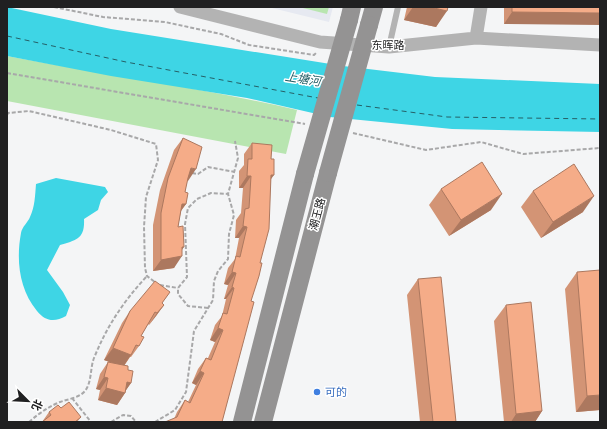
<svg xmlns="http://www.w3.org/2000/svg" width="607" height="429" font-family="'Fira Sans Condensed','Noto Sans SC',sans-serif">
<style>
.built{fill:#e6e9f1}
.green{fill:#b8e5b0}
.water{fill:#3ed5e5}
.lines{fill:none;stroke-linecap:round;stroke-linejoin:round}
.ferry{stroke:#256067;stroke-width:1;stroke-dasharray:5 4;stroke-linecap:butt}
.path{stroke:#a8a8a9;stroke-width:2;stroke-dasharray:4 2;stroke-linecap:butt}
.lane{stroke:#b3b3b3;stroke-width:6}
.street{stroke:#b3b3b3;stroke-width:13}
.secondary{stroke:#949393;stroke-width:18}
.secondary-bridge{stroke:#949393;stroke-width:18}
.wall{fill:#d39475}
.shaded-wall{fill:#ac785f}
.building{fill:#f5ac88;stroke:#ac785f}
.shop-dot{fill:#3f7fe0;stroke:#fff;stroke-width:1.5}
.labels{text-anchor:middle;stroke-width:3;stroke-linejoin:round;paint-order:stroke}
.street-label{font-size:11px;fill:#202021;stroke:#fff}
.shop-label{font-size:11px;fill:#366cbe;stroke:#fff;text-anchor:start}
.water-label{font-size:12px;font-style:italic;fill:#256067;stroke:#fff}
</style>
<rect width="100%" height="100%" fill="#f4f5f6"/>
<path class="built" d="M 268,7 L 333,7 L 329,22 Z"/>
<path class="green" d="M 299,7 L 329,7 L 327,14 Z
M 7,56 C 104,74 202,88 297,110 L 286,154 L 7,101 Z"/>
<path class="water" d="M 7,7 L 111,29 L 343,66 L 435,77 L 600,84 L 600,132 L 452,129 L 330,117 L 247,98 L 111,76 L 7,56 Z
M 56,178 L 105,187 L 108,192 L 101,200 L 98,210 L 84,219 C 85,239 76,240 60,245 L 47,270 L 63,292 L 70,305 L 66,316 C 55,322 46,322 37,311 C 19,289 16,260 21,233 C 22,227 28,222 30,217 C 35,206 35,196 36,184 Z"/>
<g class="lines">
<path class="ferry" d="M 7,36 L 126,62 L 318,98
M 357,105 L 447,117 L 600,119"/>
<path class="path" d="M 54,7 L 103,17 L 165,22 L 221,34 L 249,45 L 314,55 L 316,53
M 7,73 L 305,124
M 7,115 L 8,113 L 29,111 L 111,130 L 156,144 L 158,160 L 146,197 L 144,227 L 145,268 L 147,276 L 156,283
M 353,133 L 426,150 L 481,142 L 523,154 L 600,148
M 192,173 L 198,174 L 208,167 L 235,172
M 160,285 L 178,288
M 208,308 L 188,306 L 178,294 L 178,288 L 187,277 L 185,224 L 188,208 L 197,199 L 211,193 L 228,194
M 72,398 L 91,422
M 29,422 C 38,414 48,407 60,402 C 68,399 79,398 85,391 C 92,382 90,368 94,358 C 107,326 123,302 147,276
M 111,422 L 123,415 L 131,416 L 136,422
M 155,422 L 175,410 L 186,392 L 194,331 L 213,300 L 214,281 L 218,271 L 228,259 L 229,234 L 234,215 L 228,194 L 238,158 L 235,141"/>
<path class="lane" d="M 389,47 L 398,7"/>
<path class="street" d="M 180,7 L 320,42 L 389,47 L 476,38 L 600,45
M 476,38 L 481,7"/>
<path class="secondary" d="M 349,20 L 352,7
M 369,25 L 374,7
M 242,422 L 305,174
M 263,422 L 328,173"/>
<path class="secondary-bridge" d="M 328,173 L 369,25
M 305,174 L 349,20"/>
</g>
<path class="wall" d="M 407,7 L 448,7 L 436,27 L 404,20 Z
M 504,7 L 600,7 L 504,24 Z
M 183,138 L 188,181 L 187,181 L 185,192 L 186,204 L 181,211 L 178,227 L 182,250 L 174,268 L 153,271 L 153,225 L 160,190 L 174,150 Z
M 252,143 L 271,159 L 271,180 L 251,301 L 222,422 L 174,419 L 177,412 L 185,400 L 188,402 L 196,385 L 192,383 L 198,369 L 206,358 L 208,358 L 215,342 L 210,340 L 215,325 L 222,316 L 226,299 L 224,299 L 228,285 L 224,284 L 228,268 L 235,259 L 239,238 L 235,238 L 236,220 L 241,213 L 243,188 L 239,188 L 239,171 L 244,165 L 244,154 Z
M 441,189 L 491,210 L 449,236 L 429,205 Z
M 533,191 L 583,212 L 541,238 L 521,207 Z
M 577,272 L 600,410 L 576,412 L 565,289 Z
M 418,279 L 456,422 L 420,422 L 407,295 Z
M 170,292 L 162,303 L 164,305 L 156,316 L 149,325 L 148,324 L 141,336 L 139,346 L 131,357 L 130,357 L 124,366 L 128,370 L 131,383 L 126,390 L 125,393 L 117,405 L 98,400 L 100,390 L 96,389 L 100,374 L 108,362 L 115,364 L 104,360 L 122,323 L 130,311 Z
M 506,305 L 542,411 L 535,422 L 504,422 L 494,321 Z
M 61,408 L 81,417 L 77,422 L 42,422 L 49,412 Z"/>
<path class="shaded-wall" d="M 413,7 L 430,7 L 447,11 L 436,27 L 404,20 Z
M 512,12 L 600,13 L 600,25 L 504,24 Z
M 191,168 L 196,169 L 188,181 L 183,179 Z
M 271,175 L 274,175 L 266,186 Z
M 247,176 L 251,176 L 243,188 L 239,188 Z
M 502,194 L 491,210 L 449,236 L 461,220 Z
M 594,196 L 583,212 L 541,238 L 553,222 Z
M 182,204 L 186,204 L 177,216 Z
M 243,226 L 247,227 L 239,238 L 235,238 Z
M 182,247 L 184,247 L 177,257 L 182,256 L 174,268 L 153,271 L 161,260 Z
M 232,272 L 236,273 L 228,285 L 224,284 Z
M 232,287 L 234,288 L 226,299 L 224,299 Z
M 164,305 L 156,316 L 149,325 L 157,313 Z
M 218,328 L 223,330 L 215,342 L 210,340 Z
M 113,348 L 131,355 L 123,367 L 104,360 Z
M 200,371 L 204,373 L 196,385 L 192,383 Z
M 104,377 L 108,378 L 100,390 L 96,389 Z
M 127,382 L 131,383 L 124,393 L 125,393 L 117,405 L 98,400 L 106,388 Z
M 600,395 L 600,410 L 576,412 L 587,396 Z
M 542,411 L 535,422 L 511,422 L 516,414 Z"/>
<path class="building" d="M 430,7 L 448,7 L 447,11 Z
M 512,7 L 600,7 L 600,13 L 512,12 Z
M 183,138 L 202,147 L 196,169 L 191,168 L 188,178 L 185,192 L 188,193 L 186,204 L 182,204 L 178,227 L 183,226 L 184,247 L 182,247 L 182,256 L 161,260 L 161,213 L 168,178 Z
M 252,143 L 272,145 L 271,159 L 274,159 L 274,175 L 271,175 L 269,229 L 260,263 L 262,263 L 259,276 L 251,301 L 254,302 L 222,422 L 165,422 L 177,417 L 185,400 L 190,403 L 204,373 L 200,371 L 206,358 L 211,360 L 223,330 L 218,328 L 223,313 L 227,314 L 234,288 L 232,287 L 236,273 L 232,272 L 236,256 L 240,257 L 247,227 L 243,226 L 245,209 L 249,208 L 251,176 L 247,176 L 248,159 L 252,159 Z
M 482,162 L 502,194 L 461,220 L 441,189 Z
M 574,164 L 594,196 L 553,222 L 533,191 Z
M 600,270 L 600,395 L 587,396 L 577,272 Z
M 441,277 L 456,422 L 433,422 L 418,279 Z
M 155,281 L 170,292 L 162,303 L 164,305 L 157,313 L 155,312 L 141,336 L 144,337 L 139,346 L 136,345 L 131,355 L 113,348 L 130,311 Z
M 531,302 L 542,411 L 516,414 L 506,305 Z
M 108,362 L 128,366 L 128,370 L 133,371 L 131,383 L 127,382 L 125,393 L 106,388 L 108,378 L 104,377 Z
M 69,402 L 81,417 L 75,422 L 42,422 L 51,415 L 49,412 L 58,405 L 61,408 Z"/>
<circle class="shop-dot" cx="317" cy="392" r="4"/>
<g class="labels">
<g class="street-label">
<text x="388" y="49">东晖路</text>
<text transform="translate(317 214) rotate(-75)" y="4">潮王路</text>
</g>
<g class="shop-label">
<text x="325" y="396">可的</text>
</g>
<g class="water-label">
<text transform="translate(303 79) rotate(9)" y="4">上塘河</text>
</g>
</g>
<rect width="607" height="429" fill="none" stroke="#202021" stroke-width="16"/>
<g transform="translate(28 401) rotate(114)" stroke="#ffffff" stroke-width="3" paint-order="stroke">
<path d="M0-3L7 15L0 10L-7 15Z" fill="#202021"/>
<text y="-6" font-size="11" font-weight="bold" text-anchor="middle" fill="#202021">北</text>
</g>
</svg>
